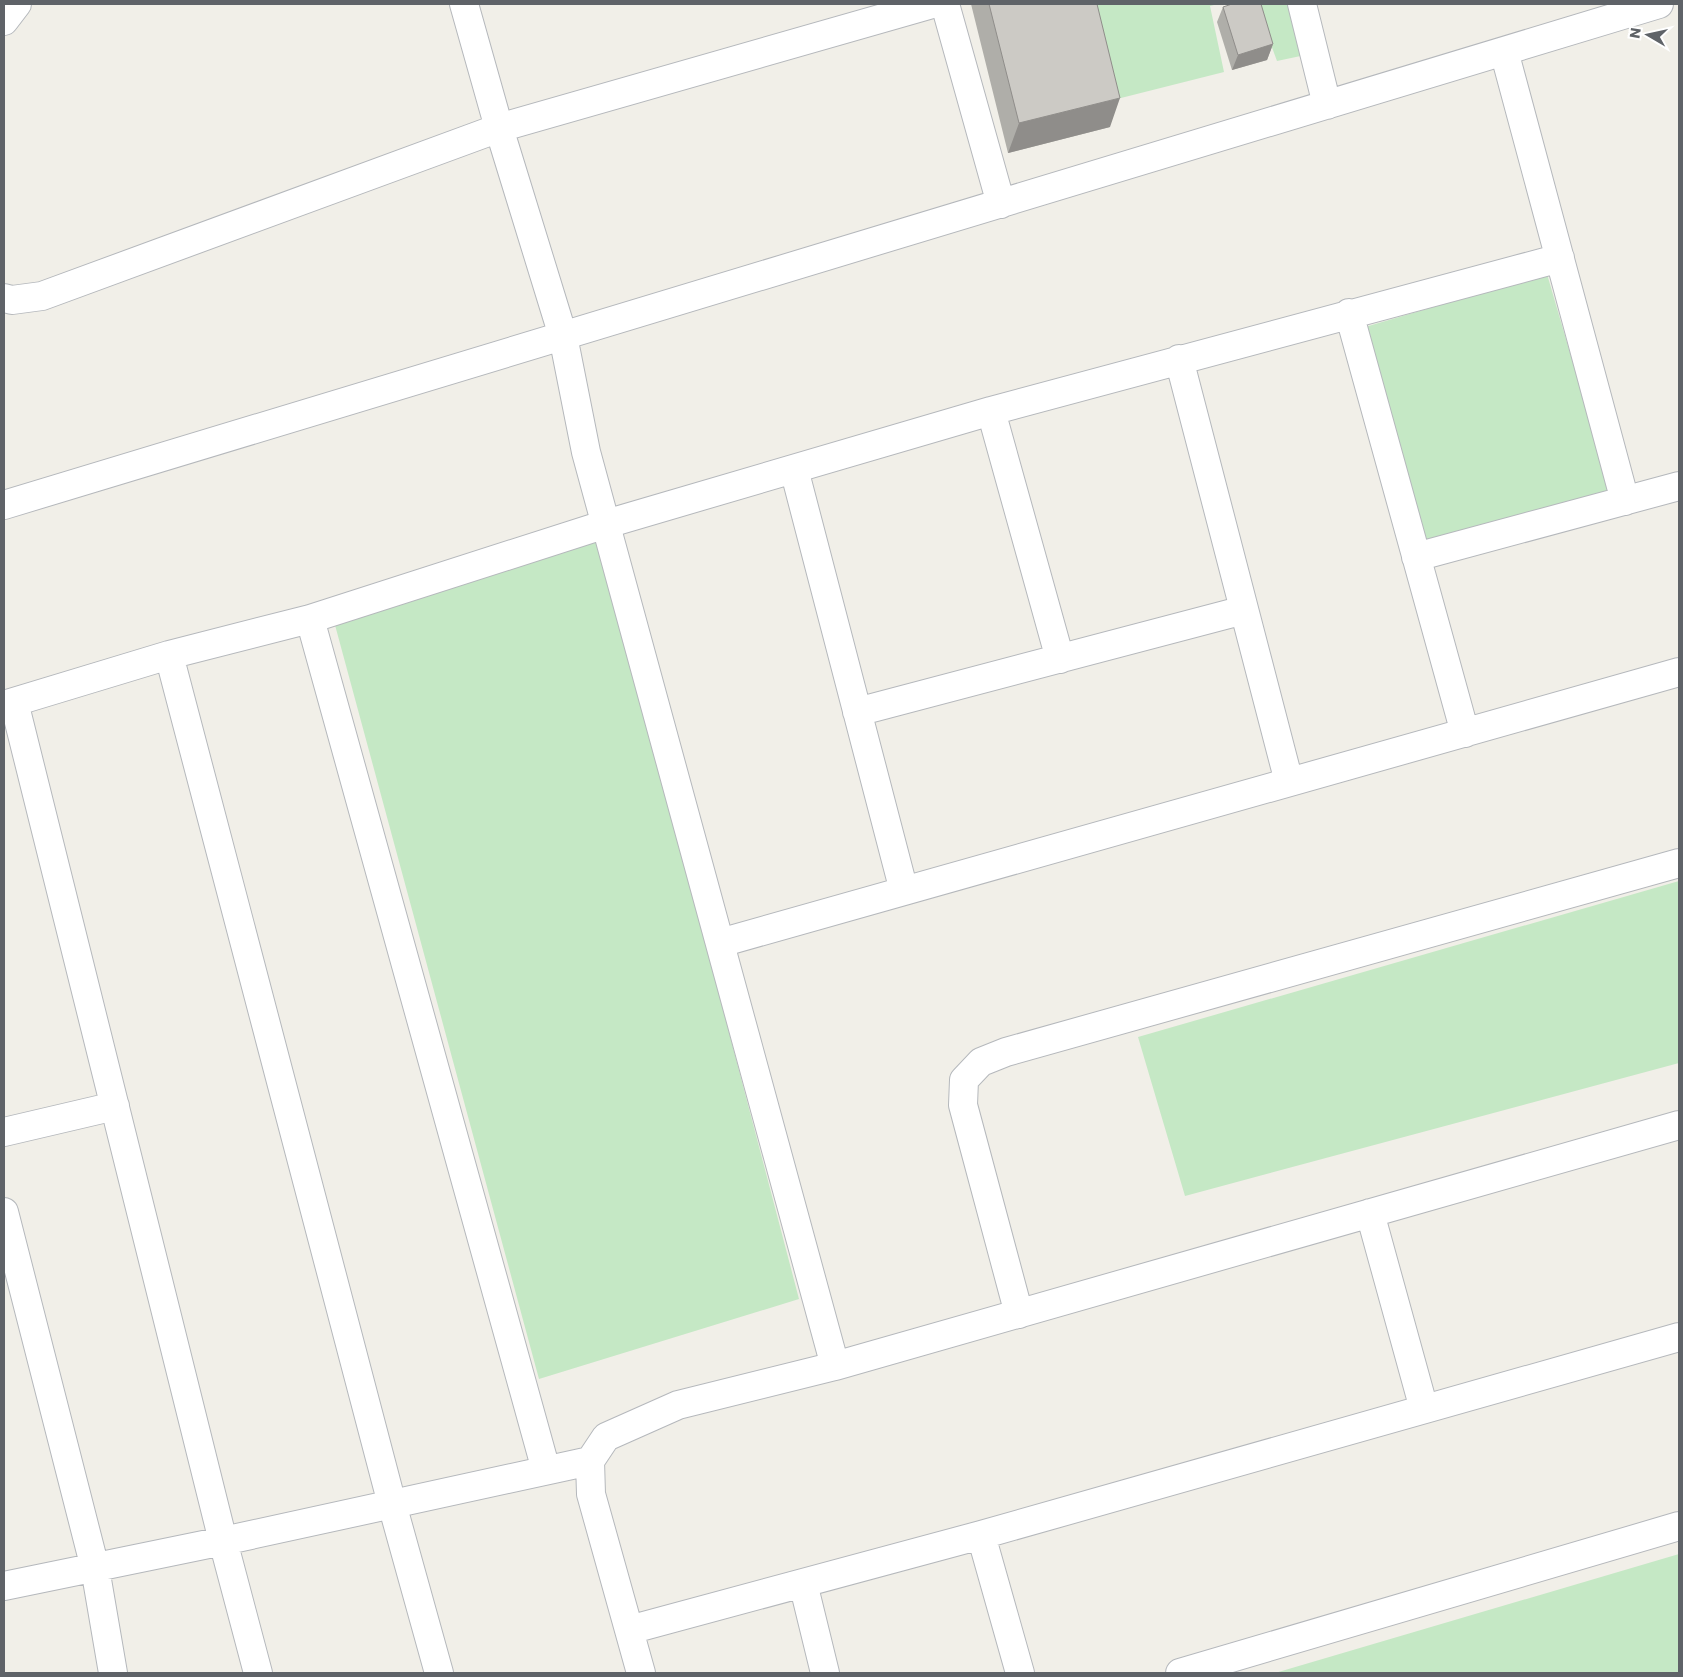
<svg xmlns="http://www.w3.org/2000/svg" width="1683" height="1677" font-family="Poppins,sans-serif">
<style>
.green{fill:#c5e8c5}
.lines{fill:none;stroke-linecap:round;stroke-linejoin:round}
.street-casing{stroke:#b5b8bc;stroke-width:30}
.street{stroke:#fff;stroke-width:28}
.wall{fill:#afaea9}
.shaded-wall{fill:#8f8d8a}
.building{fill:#cccac5;stroke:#8f8d8a}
</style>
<rect width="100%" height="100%" fill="#f1efe8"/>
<path class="green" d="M 1082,4 L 1218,4 L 1210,6 L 1224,72 L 1113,100 Z
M 1256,4 L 1296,4 L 1310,54 L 1277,61 Z
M 1547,274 L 1610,490 L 1424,546 L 1365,327 Z
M 599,537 L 799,1299 L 539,1379 L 335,625 Z
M 1679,881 L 1679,1063 L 1185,1196 L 1138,1037 Z
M 1679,1554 L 1679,1673 L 1275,1673 Z"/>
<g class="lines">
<g class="street-casing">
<path id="street" d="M 464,4 L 499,128 L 563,336 L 586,452 L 835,1366
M 945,4 L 1001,204
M 1302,4 L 1327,105
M 4,21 L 17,4
M 1504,51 L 1625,501
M 4,298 L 12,300 L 42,296 L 499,128 L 932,4
M 1349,313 L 1465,733
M 1179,359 L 1289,782
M 991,411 L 1060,659
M 794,469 L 904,891
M 4,505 L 1659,4
M 1416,557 L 1679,486
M 310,619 L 546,1470
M 169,655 L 392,1504 L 439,1673
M 14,702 L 223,1541 L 258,1673
M 4,705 L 169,655 L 310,619 L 606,524 L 991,411 L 1560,258
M 857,712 L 1244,610
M 720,943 L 1679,672
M 4,1132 L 115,1106
M 4,1212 L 95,1568 L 113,1673
M 1370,1213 L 1424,1409
M 1019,1314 L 963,1105 L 964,1080 L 981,1062 L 1006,1052 L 1679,863
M 981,1535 L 1020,1673
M 803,1583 L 825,1673
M 4,1586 L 223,1541 L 590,1461
M 629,1630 L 981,1535 L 1679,1337
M 641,1673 L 591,1494 L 590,1461 L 606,1437 L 678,1405 L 835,1366 L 1679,1125
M 1180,1673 L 1679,1526"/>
</g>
<use href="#street" class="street"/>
</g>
<path class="wall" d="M 971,4 L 1097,4 L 1110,127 L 1008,153 Z
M 1223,7 L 1273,44 L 1267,60 L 1232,70 L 1217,22 Z"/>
<path class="shaded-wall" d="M 1273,44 L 1267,60 L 1232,70 L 1238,55 Z
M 1120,98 L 1110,127 L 1008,153 L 1019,123 Z"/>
<path class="building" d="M 989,4 L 1097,4 L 1120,98 L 1019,123 Z
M 1232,4 L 1261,4 L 1273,44 L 1238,55 L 1223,7 Z"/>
<rect width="1683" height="1677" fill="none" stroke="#5f6368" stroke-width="10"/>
<g transform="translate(1648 35) rotate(279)" stroke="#ffffff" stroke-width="4" paint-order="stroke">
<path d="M0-4L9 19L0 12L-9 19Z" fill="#5f6368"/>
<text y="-8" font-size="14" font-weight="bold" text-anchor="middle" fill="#5f6368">N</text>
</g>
</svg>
